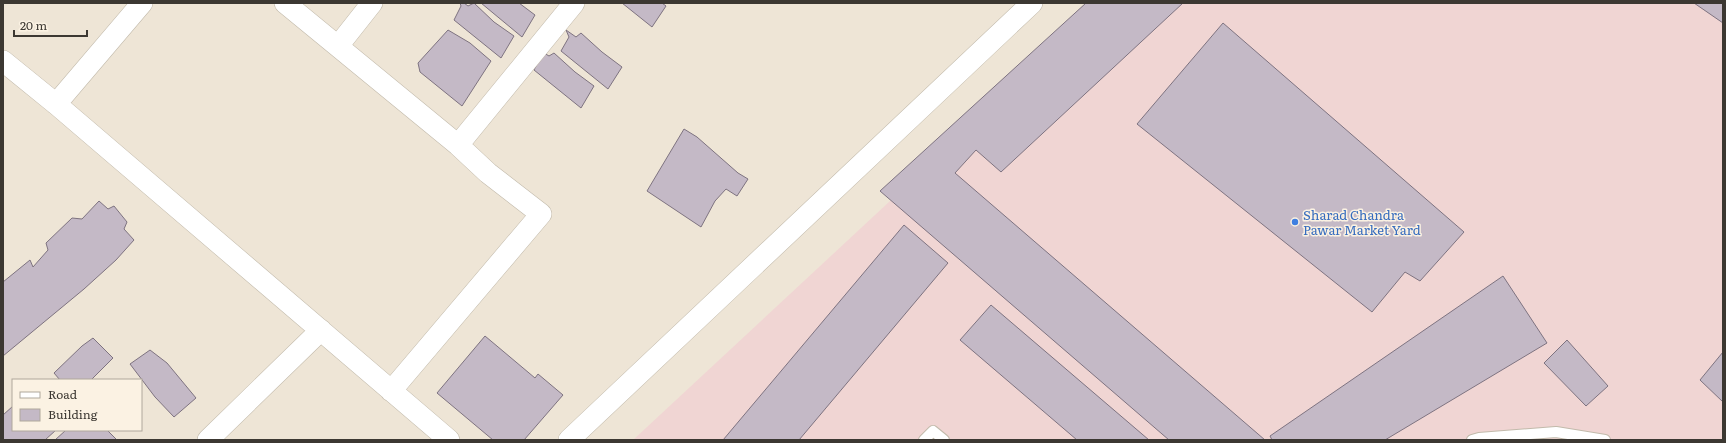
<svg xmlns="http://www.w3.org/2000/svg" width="1726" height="443" font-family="Literata,serif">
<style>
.commercial{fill:#f0d5d3}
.building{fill:#c4b9c6;stroke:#7e7380}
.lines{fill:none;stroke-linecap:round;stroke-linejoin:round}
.service-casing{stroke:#c2baab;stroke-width:12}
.minor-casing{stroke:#c2baab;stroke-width:22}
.service{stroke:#fff;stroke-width:10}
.minor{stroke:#fff;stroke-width:21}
.shop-dot{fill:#3f7fe0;stroke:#fbf2e3;stroke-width:1.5}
.labels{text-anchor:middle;stroke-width:3;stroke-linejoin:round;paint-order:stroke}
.shop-label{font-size:13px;fill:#366cbe;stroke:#fbf2e3;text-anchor:start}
</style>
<rect width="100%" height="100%" fill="#eee5d6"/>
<path class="commercial" d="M 1103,3 L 1723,3 L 1723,440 L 633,440 Z"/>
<path class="building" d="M 460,3 L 464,3 L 468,6 L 474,3 L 494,22 L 514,36 L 501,58 L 454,20 L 461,6 Z
M 481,3 L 519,3 L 535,15 L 522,37 Z
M 622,3 L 662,3 L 666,6 L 652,27 Z
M 1086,3 L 1183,3 L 1001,172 L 976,150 L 955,173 L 1265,440 L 1169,440 L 880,191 Z
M 1694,3 L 1723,3 L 1723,23 Z
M 1223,23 L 1464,232 L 1420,281 L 1405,272 L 1372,312 L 1137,124 Z
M 448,30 L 470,43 L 491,61 L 462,106 L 420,72 L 418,63 Z
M 566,30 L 576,37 L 581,33 L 602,52 L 622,67 L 608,89 L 561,51 L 569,37 Z
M 539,50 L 549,56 L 554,53 L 575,72 L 594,86 L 581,108 L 534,70 L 541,56 Z
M 684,129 L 697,137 L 738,173 L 748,179 L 737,196 L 726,189 L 715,201 L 701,227 L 647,191 Z
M 99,201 L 108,209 L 114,206 L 127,222 L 124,229 L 134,240 L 116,260 L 84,289 L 3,356 L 3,282 L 30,260 L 33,267 L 48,250 L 46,243 L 72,218 L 82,219 Z
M 904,225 L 948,263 L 799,440 L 723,440 Z
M 1503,276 L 1547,343 L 1385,440 L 1272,440 L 1270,436 Z
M 991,305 L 1149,440 L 1077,440 L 960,340 Z
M 485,336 L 535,378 L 538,374 L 563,395 L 524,440 L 493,440 L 437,393 Z
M 93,338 L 113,358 L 91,380 L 60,380 L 54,373 L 82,346 Z
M 1567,340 L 1608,386 L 1586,406 L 1544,363 Z
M 150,350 L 167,363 L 196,398 L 174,417 L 155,397 L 130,364 Z
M 1723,352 L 1723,402 L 1700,380 Z
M 13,406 L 13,430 L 56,430 L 45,440 L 3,440 L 3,415 Z
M 66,430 L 107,430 L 117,440 L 55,440 Z"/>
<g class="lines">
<g class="service-casing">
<path id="service" d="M 924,440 L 933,431 L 944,440
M 1472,440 L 1479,438 L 1556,432 L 1605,440"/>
</g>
<g class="minor-casing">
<path id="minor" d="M 285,3 L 458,145 L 488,173 L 541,214 L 391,391
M 338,46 L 372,3
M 3,61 L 56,104 L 449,440
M 56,104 L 142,3
M 458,145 L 574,3
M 208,440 L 321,330
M 569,440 L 1032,3"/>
</g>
<use href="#service" class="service"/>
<use href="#minor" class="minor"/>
</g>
<circle class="shop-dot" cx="1295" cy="222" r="4"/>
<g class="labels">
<g class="shop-label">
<text x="1303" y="220">Sharad Chandra<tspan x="1303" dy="15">Pawar Market Yard</tspan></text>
</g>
</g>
<rect width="1726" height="443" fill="none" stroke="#3c3832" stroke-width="8"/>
<rect x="12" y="379" width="130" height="52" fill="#fbf2e3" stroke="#afa89c"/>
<rect x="20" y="392" width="20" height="6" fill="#ffffff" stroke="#afa89c"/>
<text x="48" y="399" font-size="12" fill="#3c3832">Road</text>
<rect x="20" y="409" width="20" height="12" fill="#c4b9c6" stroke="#afa89c"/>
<text x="48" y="419" font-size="12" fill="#3c3832">Building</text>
<path d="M14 30v6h73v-6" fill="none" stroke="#3c3832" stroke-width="2"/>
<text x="20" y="30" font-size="12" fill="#3c3832" stroke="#fbf2e3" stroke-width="3" paint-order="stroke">20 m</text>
</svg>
